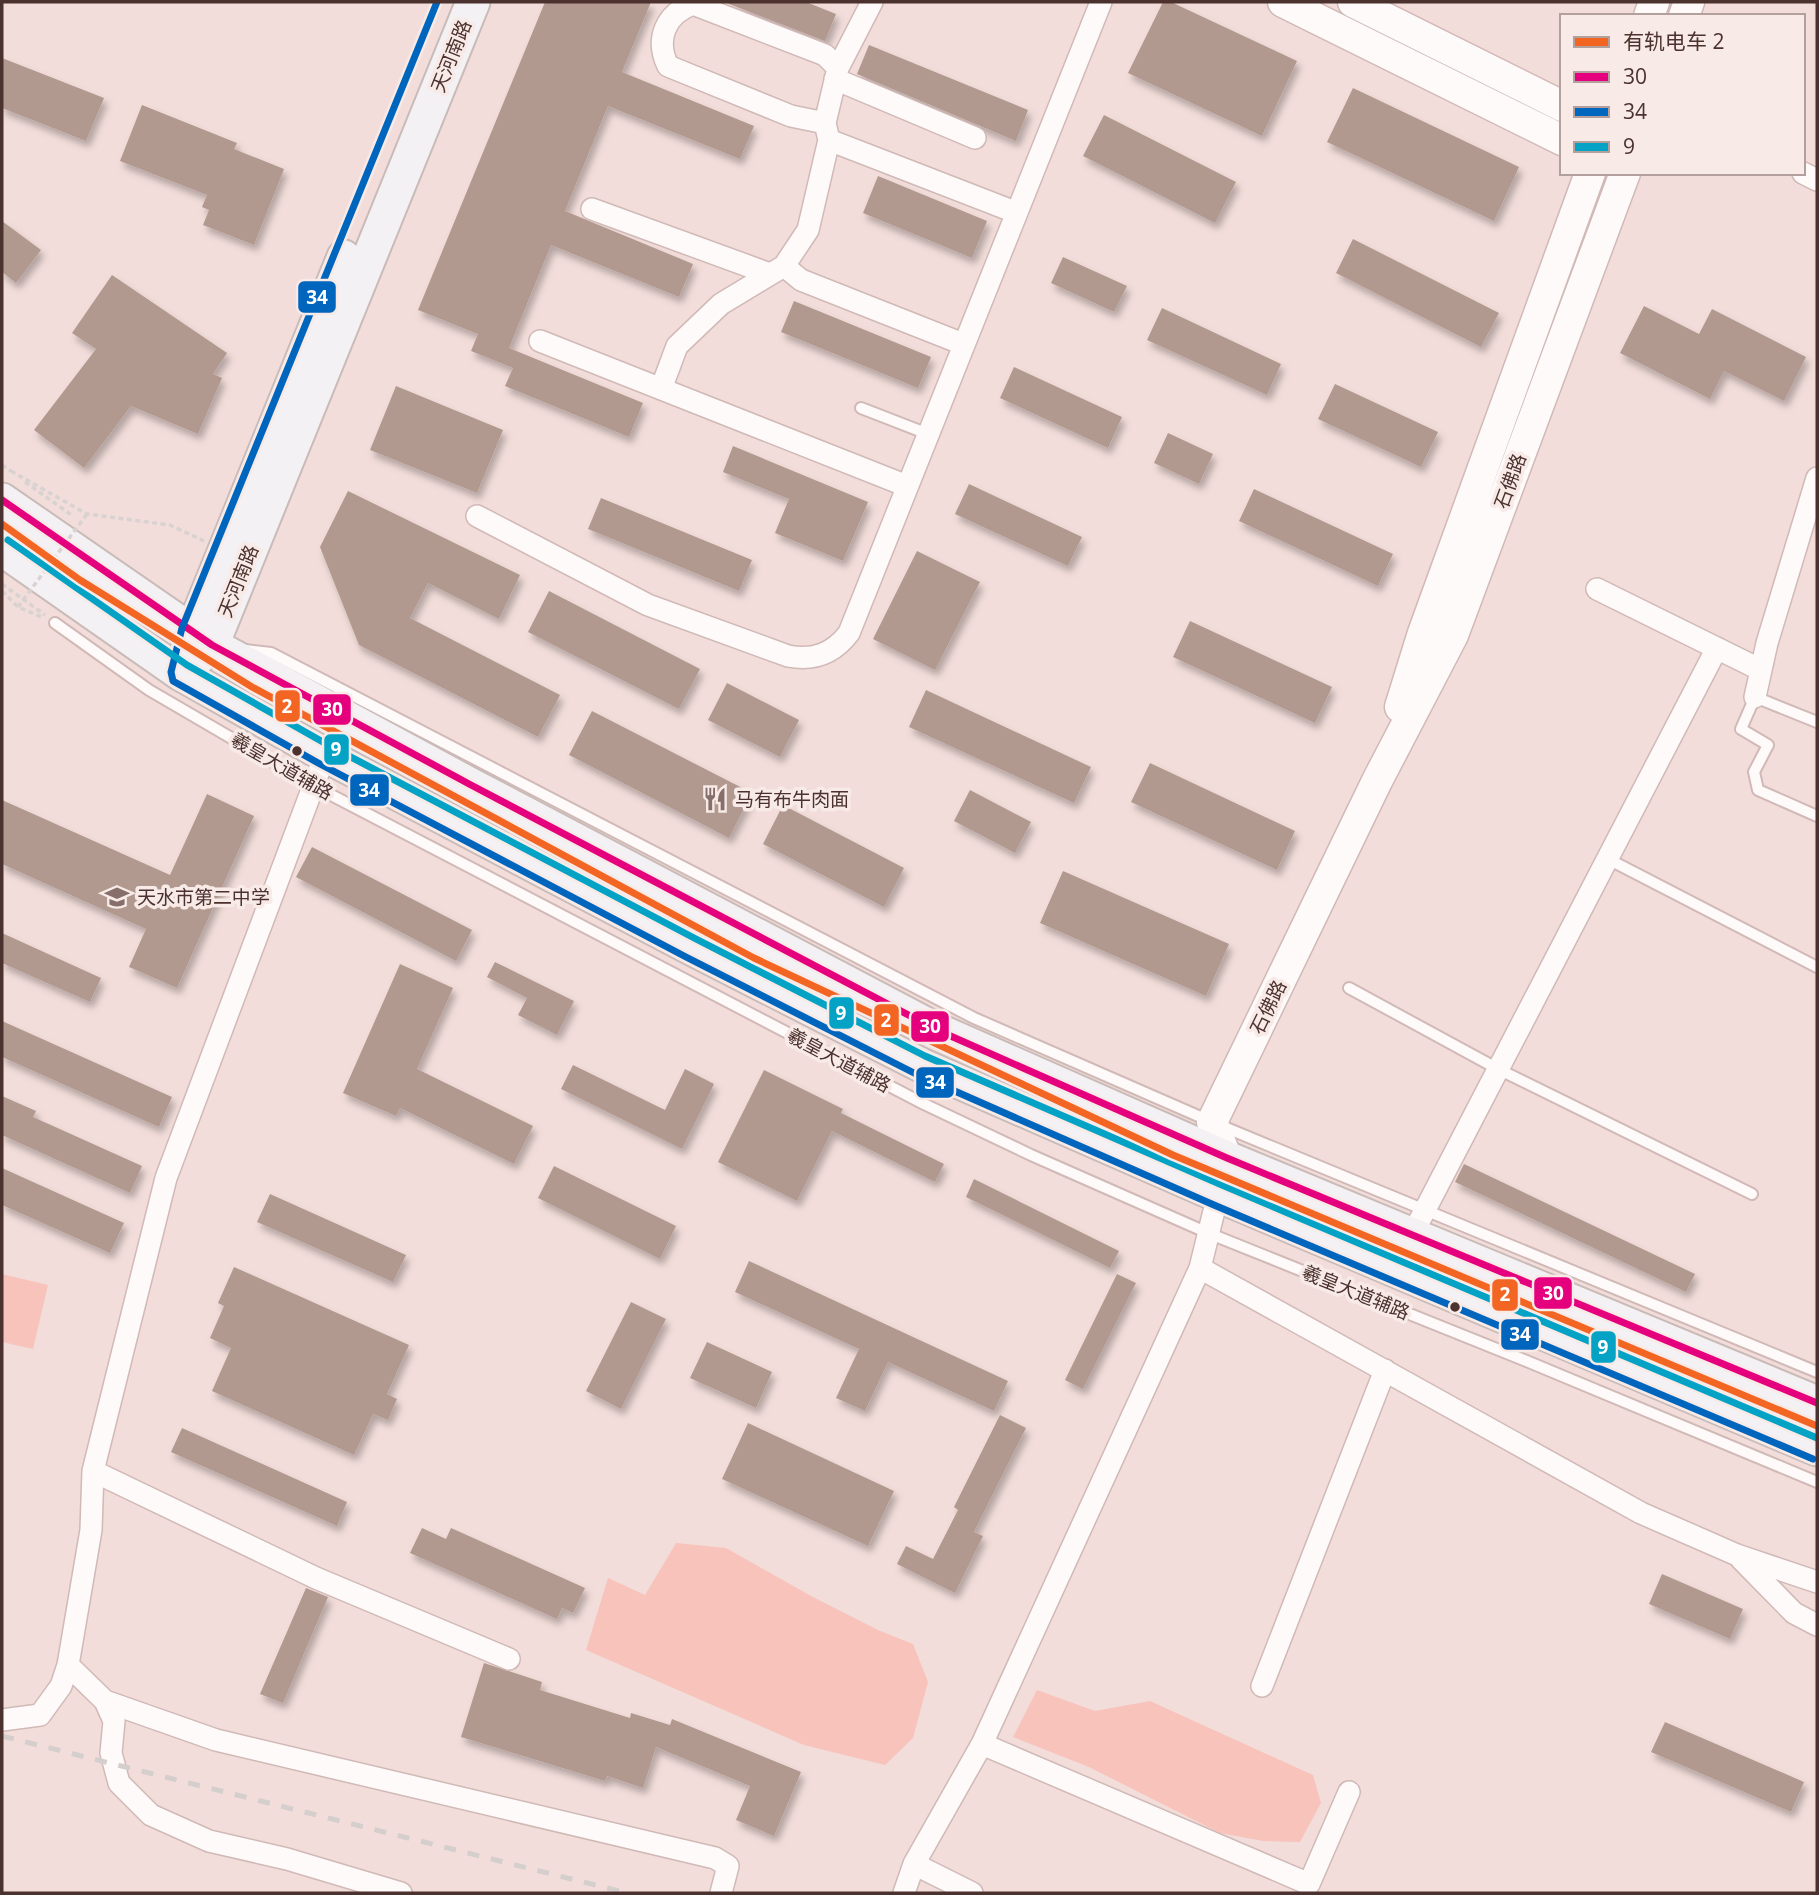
<svg xmlns="http://www.w3.org/2000/svg" width="1819" height="1895" font-family="'Open Sans','Noto Sans SC',sans-serif">
<style>
.green{fill:#f7c3bb}
.building{fill:#b2998f;filter:url(#shadow)}
.lines{fill:none;stroke-linecap:round;stroke-linejoin:round}
.lane-casing{stroke:#d0b9b6;stroke-width:14}
.street-casing{stroke:#d0b9b6;stroke-width:24}
.secondary-casing{stroke:#d0b9b6;stroke-width:33}
.primary-casing{stroke:#c9bbb8;stroke-width:37}
.path{stroke:#d8d2d1;stroke-width:3.5;stroke-dasharray:5 3.5;stroke-linecap:butt}
.lane{stroke:#fdfaf9;stroke-width:10}
.street{stroke:#fdfaf9;stroke-width:21}
.secondary{stroke:#fdfaf9;stroke-width:30}
.primary{stroke:#f4f1f4;stroke-width:33}
.rail{stroke:#d4cecd;stroke-width:5;stroke-dasharray:12 12;stroke-linecap:butt}
.path-bridge{stroke:#d8d2d1;stroke-width:3.5;stroke-dasharray:5 3.5;stroke-linecap:butt}
.bus-1-casing{stroke:#f7eae7;stroke-width:12}
.bus-2-casing{stroke:#f7eae7;stroke-width:12}
.bus-3-casing{stroke:#f7eae7;stroke-width:12}
.bus-1{stroke:#e5007d;stroke-width:7}
.bus-2{stroke:#0065bd;stroke-width:7}
.bus-3{stroke:#04a3c6;stroke-width:7}
.tram-1-casing{stroke:#f7eae7;stroke-width:12}
.tram-1{stroke:#f26522;stroke-width:7}
.bus-dot{fill:#4c322e;stroke:#f7eae7;stroke-width:2.5}
.labels{text-anchor:middle;stroke-width:7;stroke-linejoin:round;paint-order:stroke}
.street-label{font-size:19px;fill:#4c322e;stroke:#f7eae7}
.poi-label{font-size:19px;fill:#4c322e;stroke:#f7eae7;text-anchor:start}
.line-badge{stroke:#f7eae7;stroke-width:2.5}
.badge-label{font-size:19px;text-anchor:middle;font-weight:bold;fill:#fff}
</style>
<defs>
<filter id="shadow"><feDropShadow dx="3.5" dy="6" stdDeviation="3.5" flood-color="#0004"/></filter>
</defs>
<rect width="100%" height="100%" fill="#f2ddda"/>
<path class="green" d="M 2,1274 L 48,1285 L 33,1349 L 2,1342 Z
M 676,1543 L 726,1548 L 811,1596 L 878,1630 L 913,1644 L 928,1682 L 913,1738 L 885,1765 L 804,1745 L 586,1650 L 608,1578 L 645,1595 Z
M 1037,1690 L 1095,1711 L 1150,1701 L 1313,1775 L 1321,1803 L 1300,1842 L 1263,1841 L 1220,1833 L 1089,1767 L 1013,1737 Z"/>
<path class="building" d="M 545,2 L 651,2 L 622,72 L 754,126 L 740,159 L 608,106 L 565,211 L 693,264 L 679,297 L 551,245 L 509,348 L 643,403 L 629,437 L 505,386 L 513,368 L 471,351 L 478,334 L 418,310 Z
M 724,2 L 806,2 L 836,14 L 825,41 Z
M 1163,2 L 1171,2 L 1297,61 L 1262,136 L 1128,73 Z
M 869,45 L 1028,110 L 1016,141 L 857,74 Z
M 2,58 L 104,98 L 86,141 L 2,108 Z
M 1353,88 L 1519,167 L 1494,221 L 1327,142 Z
M 142,105 L 237,143 L 234,149 L 284,169 L 254,245 L 203,225 L 209,210 L 202,207 L 207,195 L 120,161 Z
M 1104,115 L 1236,182 L 1215,223 L 1083,156 Z
M 878,176 L 987,221 L 972,258 L 863,213 Z
M 2,221 L 41,250 L 16,283 L 2,272 Z
M 1353,239 L 1499,313 L 1481,347 L 1336,273 Z
M 1063,257 L 1127,286 L 1114,312 L 1051,283 Z
M 112,275 L 227,353 L 213,374 L 222,378 L 198,434 L 131,406 L 84,468 L 34,430 L 96,349 L 72,333 Z
M 794,301 L 931,357 L 918,388 L 781,332 Z
M 1644,306 L 1699,334 L 1712,309 L 1806,357 L 1784,401 L 1724,371 L 1710,399 L 1620,353 Z
M 1162,308 L 1281,364 L 1267,395 L 1147,340 Z
M 1014,367 L 1122,417 L 1108,448 L 1000,398 Z
M 1335,384 L 1438,432 L 1421,467 L 1318,419 Z
M 396,386 L 503,430 L 477,493 L 370,450 Z
M 1168,433 L 1213,454 L 1199,484 L 1154,463 Z
M 733,446 L 868,502 L 843,561 L 775,533 L 789,499 L 723,472 Z
M 969,484 L 1082,537 L 1068,566 L 955,514 Z
M 1254,489 L 1393,554 L 1378,586 L 1239,521 Z
M 348,491 L 520,575 L 499,619 L 428,583 L 410,618 L 560,695 L 538,737 L 359,645 L 320,547 Z
M 601,498 L 752,560 L 739,591 L 588,529 Z
M 917,551 L 980,582 L 935,670 L 873,639 Z
M 549,591 L 700,669 L 679,709 L 528,632 Z
M 1190,621 L 1332,687 L 1315,723 L 1173,657 Z
M 727,683 L 799,720 L 780,757 L 708,720 Z
M 926,690 L 1091,767 L 1074,803 L 909,727 Z
M 592,711 L 752,793 L 729,838 L 569,755 Z
M 1150,763 L 1295,831 L 1277,870 L 1131,802 Z
M 970,790 L 1031,822 L 1015,853 L 954,821 Z
M 207,794 L 254,816 L 177,988 L 129,967 L 146,929 L 2,864 L 2,800 L 170,875 Z
M 783,805 L 904,868 L 884,907 L 763,844 Z
M 312,847 L 472,930 L 456,961 L 296,877 Z
M 1063,871 L 1229,944 L 1206,996 L 1040,923 Z
M 2,933 L 101,978 L 90,1002 L 2,963 Z
M 495,962 L 574,1001 L 557,1035 L 518,1015 L 527,998 L 487,977 Z
M 400,964 L 453,988 L 417,1069 L 533,1126 L 514,1164 L 400,1108 L 396,1116 L 343,1093 Z
M 2,1021 L 172,1097 L 159,1127 L 2,1057 Z
M 573,1065 L 665,1110 L 685,1069 L 714,1084 L 682,1149 L 561,1089 Z
M 764,1070 L 843,1109 L 841,1113 L 944,1164 L 935,1182 L 832,1131 L 797,1201 L 718,1162 Z
M 2,1096 L 36,1111 L 33,1117 L 142,1166 L 130,1193 L 2,1135 Z
M 1464,1164 L 1695,1274 L 1686,1292 L 1455,1182 Z
M 554,1166 L 676,1226 L 660,1259 L 538,1198 Z
M 2,1168 L 124,1223 L 110,1253 L 2,1205 Z
M 974,1179 L 1119,1251 L 1110,1268 L 966,1197 Z
M 270,1194 L 406,1255 L 393,1282 L 257,1222 Z
M 749,1261 L 1008,1381 L 994,1411 L 888,1362 L 865,1411 L 836,1398 L 859,1349 L 735,1292 Z
M 234,1267 L 409,1345 L 387,1394 L 397,1399 L 388,1420 L 373,1414 L 354,1455 L 212,1391 L 231,1348 L 210,1338 L 224,1306 L 218,1303 Z
M 1117,1274 L 1136,1283 L 1083,1389 L 1065,1380 Z
M 631,1302 L 666,1319 L 621,1409 L 586,1391 Z
M 707,1342 L 772,1372 L 756,1408 L 690,1378 Z
M 1000,1415 L 1026,1428 L 974,1532 L 983,1536 L 955,1593 L 897,1564 L 906,1546 L 933,1559 L 958,1510 L 954,1507 Z
M 748,1423 L 894,1491 L 868,1546 L 722,1479 Z
M 182,1428 L 347,1502 L 337,1526 L 171,1452 Z
M 422,1528 L 446,1539 L 451,1528 L 585,1588 L 573,1613 L 562,1608 L 557,1619 L 410,1553 Z
M 1662,1574 L 1743,1609 L 1730,1639 L 1649,1604 Z
M 306,1588 L 328,1597 L 283,1703 L 260,1694 Z
M 484,1663 L 542,1682 L 540,1690 L 630,1718 L 631,1713 L 670,1725 L 672,1719 L 801,1772 L 774,1836 L 736,1820 L 750,1786 L 656,1747 L 643,1788 L 607,1776 L 605,1781 L 461,1737 Z
M 1665,1722 L 1804,1782 L 1791,1812 L 1651,1752 Z"/>
<g class="lines">
<g class="lane-casing">
<path id="lane" d="M 861,408 L 928,434
M 55,623 L 149,690 L 312,785 L 924,1104 L 1031,1155 L 1208,1233 L 1524,1360 L 1817,1482
M 245,650 L 271,653 L 974,1018 L 1212,1122 L 1817,1372
M 1817,722 L 1755,697 L 1741,729 L 1768,745 L 1754,772 L 1758,790 L 1817,816
M 1608,859 L 1817,967
M 1349,988 L 1498,1069 L 1752,1194"/>
</g>
<g class="street-casing">
<path id="street" d="M 835,79 L 975,138
M 825,123 L 791,116 L 668,66 C 655,40 665,14 693,4 L 825,55 L 838,68
M 829,140 L 1015,212
M 1803,173 L 1817,180
M 592,209 L 770,274
M 784,266 L 801,280 L 963,344
M 540,341 L 907,486
M 661,389 L 677,346 L 721,304 L 784,266 L 808,230 L 829,140 L 825,123 L 838,68 L 872,2
M 477,516 L 648,605 L 788,656 C 813,661 833,654 849,633 L 1101,2
M 1597,589 L 1761,670
M 1755,697 L 1767,643 L 1817,478
M 325,755 L 166,1178 L 93,1471 L 316,1578 L 509,1659
M 1227,1158 L 1200,1268 L 1641,1513 L 1737,1555 L 1817,1582
M 1412,1235 L 1717,648
M 1741,1559 L 1794,1613 L 1817,1625
M 68,1665 L 105,1701 L 114,1721 L 111,1753 L 119,1783 L 151,1815 L 209,1841 L 287,1859 L 401,1893
M 1262,1686 L 1385,1370
M 105,1701 L 216,1740 L 715,1858 L 728,1866 L 721,1893
M 2,1720 L 40,1715 L 61,1686 L 68,1665 L 91,1530 L 93,1471
M 982,1744 L 1309,1884 L 1349,1792
M 914,1864 L 972,1893
M 904,1893 L 914,1864 L 982,1744 L 1200,1268"/>
</g>
<g class="secondary-casing">
<path id="secondary" d="M 1283,2 L 1562,140
M 1353,2 L 1562,106
M 1649,16 L 1654,2
M 1684,16 L 1689,2
M 1400,707 L 1423,633 L 1590,173
M 1227,1158 L 1212,1122 L 1377,781 L 1453,635 L 1625,173"/>
</g>
<g class="primary-casing">
<path id="primary" d="M 2,500 L 212,645 L 471,785 L 937,1030 L 1227,1158 L 1817,1403
M 2,549 L 181,674 L 325,755 L 691,948 L 921,1065 L 1218,1195 L 1817,1449
M 187,652 L 192,632 L 344,257
M 197,659 L 212,645 L 473,2"/>
</g>
<path class="path" d="M 2,465 L 11,471
M 11,471 L 87,514 L 170,525 L 204,541
M 25,482 L 73,516
M 2,584 L 45,615
M 2,591 L 18,607 L 44,618"/>
<use href="#lane" class="lane"/>
<use href="#street" class="street"/>
<use href="#secondary" class="secondary"/>
<use href="#primary" class="primary"/>
<path class="rail" d="M 2,1736 L 627,1893"/>
<path class="path-bridge" d="M 18,607 L 87,514"/>
<g class="bus-1-casing">
<path id="bus-1" d="M 2,500 L 212,645 L 471,785 L 937,1030 L 1227,1158 L 1817,1403"/>
</g>
<g class="bus-2-casing">
<path id="bus-2" d="M 437,2 L 182,628 L 171,672 L 173,681 L 320,764 L 686,957 L 916,1074 L 1214,1205 L 1813,1459"/>
</g>
<g class="bus-3-casing">
<path id="bus-3" d="M 8,540 L 187,665 L 330,746 L 696,939 L 925,1056 L 1222,1185 L 1817,1438"/>
</g>
<use href="#bus-1" class="bus-1"/>
<use href="#bus-2" class="bus-2"/>
<use href="#bus-3" class="bus-3"/>
<g class="tram-1-casing">
<path id="tram-1" d="M 2,524 L 80,580 L 252,687 L 754,958 L 1173,1155 L 1817,1426"/>
</g>
<use href="#tram-1" class="tram-1"/>
</g>
<defs>
<g id="restaurant-bare" transform="scale(1.89)"><path d="M-5-6h1v4h1v-4h1v4h1v-4h1v5L-1.5 .5V6h-2V.5L-5-1ZM5-6V6H3V1.5H1.5Q1.5-4 5-6Z" fill="#866e6a" stroke="#f7eae7" stroke-width="2.5" paint-order="stroke"/></g>
<g id="school-bare" transform="scale(1.89)"><path d="M0-5L7-2L0 1L-7-2ZM-4 1L0 2.5L4 1V4Q0 6-4 4Z" fill="#866e6a" stroke="#f7eae7" stroke-width="2.5" paint-order="stroke"/></g>
</defs>
<g fill-rule="evenodd">
<use href="#restaurant-bare" x="715" y="799"/>
<use href="#school-bare" x="117" y="897"/>
</g>
<g class="bus-dot">
<circle cx="297" cy="751" r="6"/>
<circle cx="1455" cy="1307" r="6"/>
</g>
<g class="labels">
<g class="street-label">
<text transform="translate(451 56) rotate(-68)" y="7">天河南路</text>
<text transform="translate(1510 481) rotate(-70)" y="7">石佛路</text>
<text transform="translate(238 581) rotate(-68)" y="7">天河南路</text>
<text transform="translate(282 766) rotate(30)" y="7">羲皇大道辅路</text>
<text transform="translate(1268 1007) rotate(-64)" y="7">石佛路</text>
<text transform="translate(839 1060) rotate(28)" y="7">羲皇大道辅路</text>
<text transform="translate(1356 1292) rotate(22)" y="7">羲皇大道辅路</text>
</g>
<g class="poi-label">
<text x="735" y="806">马有布牛肉面</text>
<text x="137" y="904">天水市第二中学</text>
</g>
</g>
<g class="line-badge">
<rect x="297" y="280" width="40" height="34" rx="7" fill="#0065bd"/>
<rect x="274" y="689" width="27" height="34" rx="7" fill="#f26522"/>
<rect x="312" y="693" width="40" height="33" rx="7" fill="#e5007d"/>
<rect x="323" y="733" width="27" height="33" rx="7" fill="#04a3c6"/>
<rect x="349" y="773" width="41" height="34" rx="7" fill="#0065bd"/>
<rect x="828" y="996" width="27" height="34" rx="7" fill="#04a3c6"/>
<rect x="873" y="1003" width="27" height="34" rx="7" fill="#f26522"/>
<rect x="910" y="1010" width="40" height="33" rx="7" fill="#e5007d"/>
<rect x="915" y="1066" width="40" height="33" rx="7" fill="#0065bd"/>
<rect x="1533" y="1276" width="40" height="34" rx="7" fill="#e5007d"/>
<rect x="1491" y="1278" width="28" height="34" rx="7" fill="#f26522"/>
<rect x="1500" y="1318" width="40" height="33" rx="7" fill="#0065bd"/>
<rect x="1590" y="1330" width="27" height="34" rx="7" fill="#04a3c6"/>
</g>
<g class="badge-label">
<text x="317" y="304">34</text>
<text x="287" y="713">2</text>
<text x="332" y="716">30</text>
<text x="336" y="756">9</text>
<text x="369" y="797">34</text>
<text x="841" y="1020">9</text>
<text x="886" y="1027">2</text>
<text x="930" y="1033">30</text>
<text x="935" y="1089">34</text>
<text x="1553" y="1300">30</text>
<text x="1505" y="1301">2</text>
<text x="1520" y="1341">34</text>
<text x="1603" y="1354">9</text>
</g>
<rect width="1819" height="1895" fill="none" stroke="#4c322e" stroke-width="7"/>
<rect x="1560" y="14" width="245" height="161" fill="#f7eae7" stroke="#b3a09d" stroke-width="2"/>
<rect x="1574" y="37" width="35" height="10" fill="#f26522" stroke="#b3a09d" stroke-width="2"/>
<text x="1623" y="49" font-size="21" fill="#4c322e">有轨电车 2</text>
<rect x="1574" y="72" width="35" height="10" fill="#e5007d" stroke="#b3a09d" stroke-width="2"/>
<text x="1623" y="84" font-size="21" fill="#4c322e">30</text>
<rect x="1574" y="107" width="35" height="10" fill="#0065bd" stroke="#b3a09d" stroke-width="2"/>
<text x="1623" y="119" font-size="21" fill="#4c322e">34</text>
<rect x="1574" y="142" width="35" height="10" fill="#04a3c6" stroke="#b3a09d" stroke-width="2"/>
<text x="1623" y="154" font-size="21" fill="#4c322e">9</text>
</svg>
